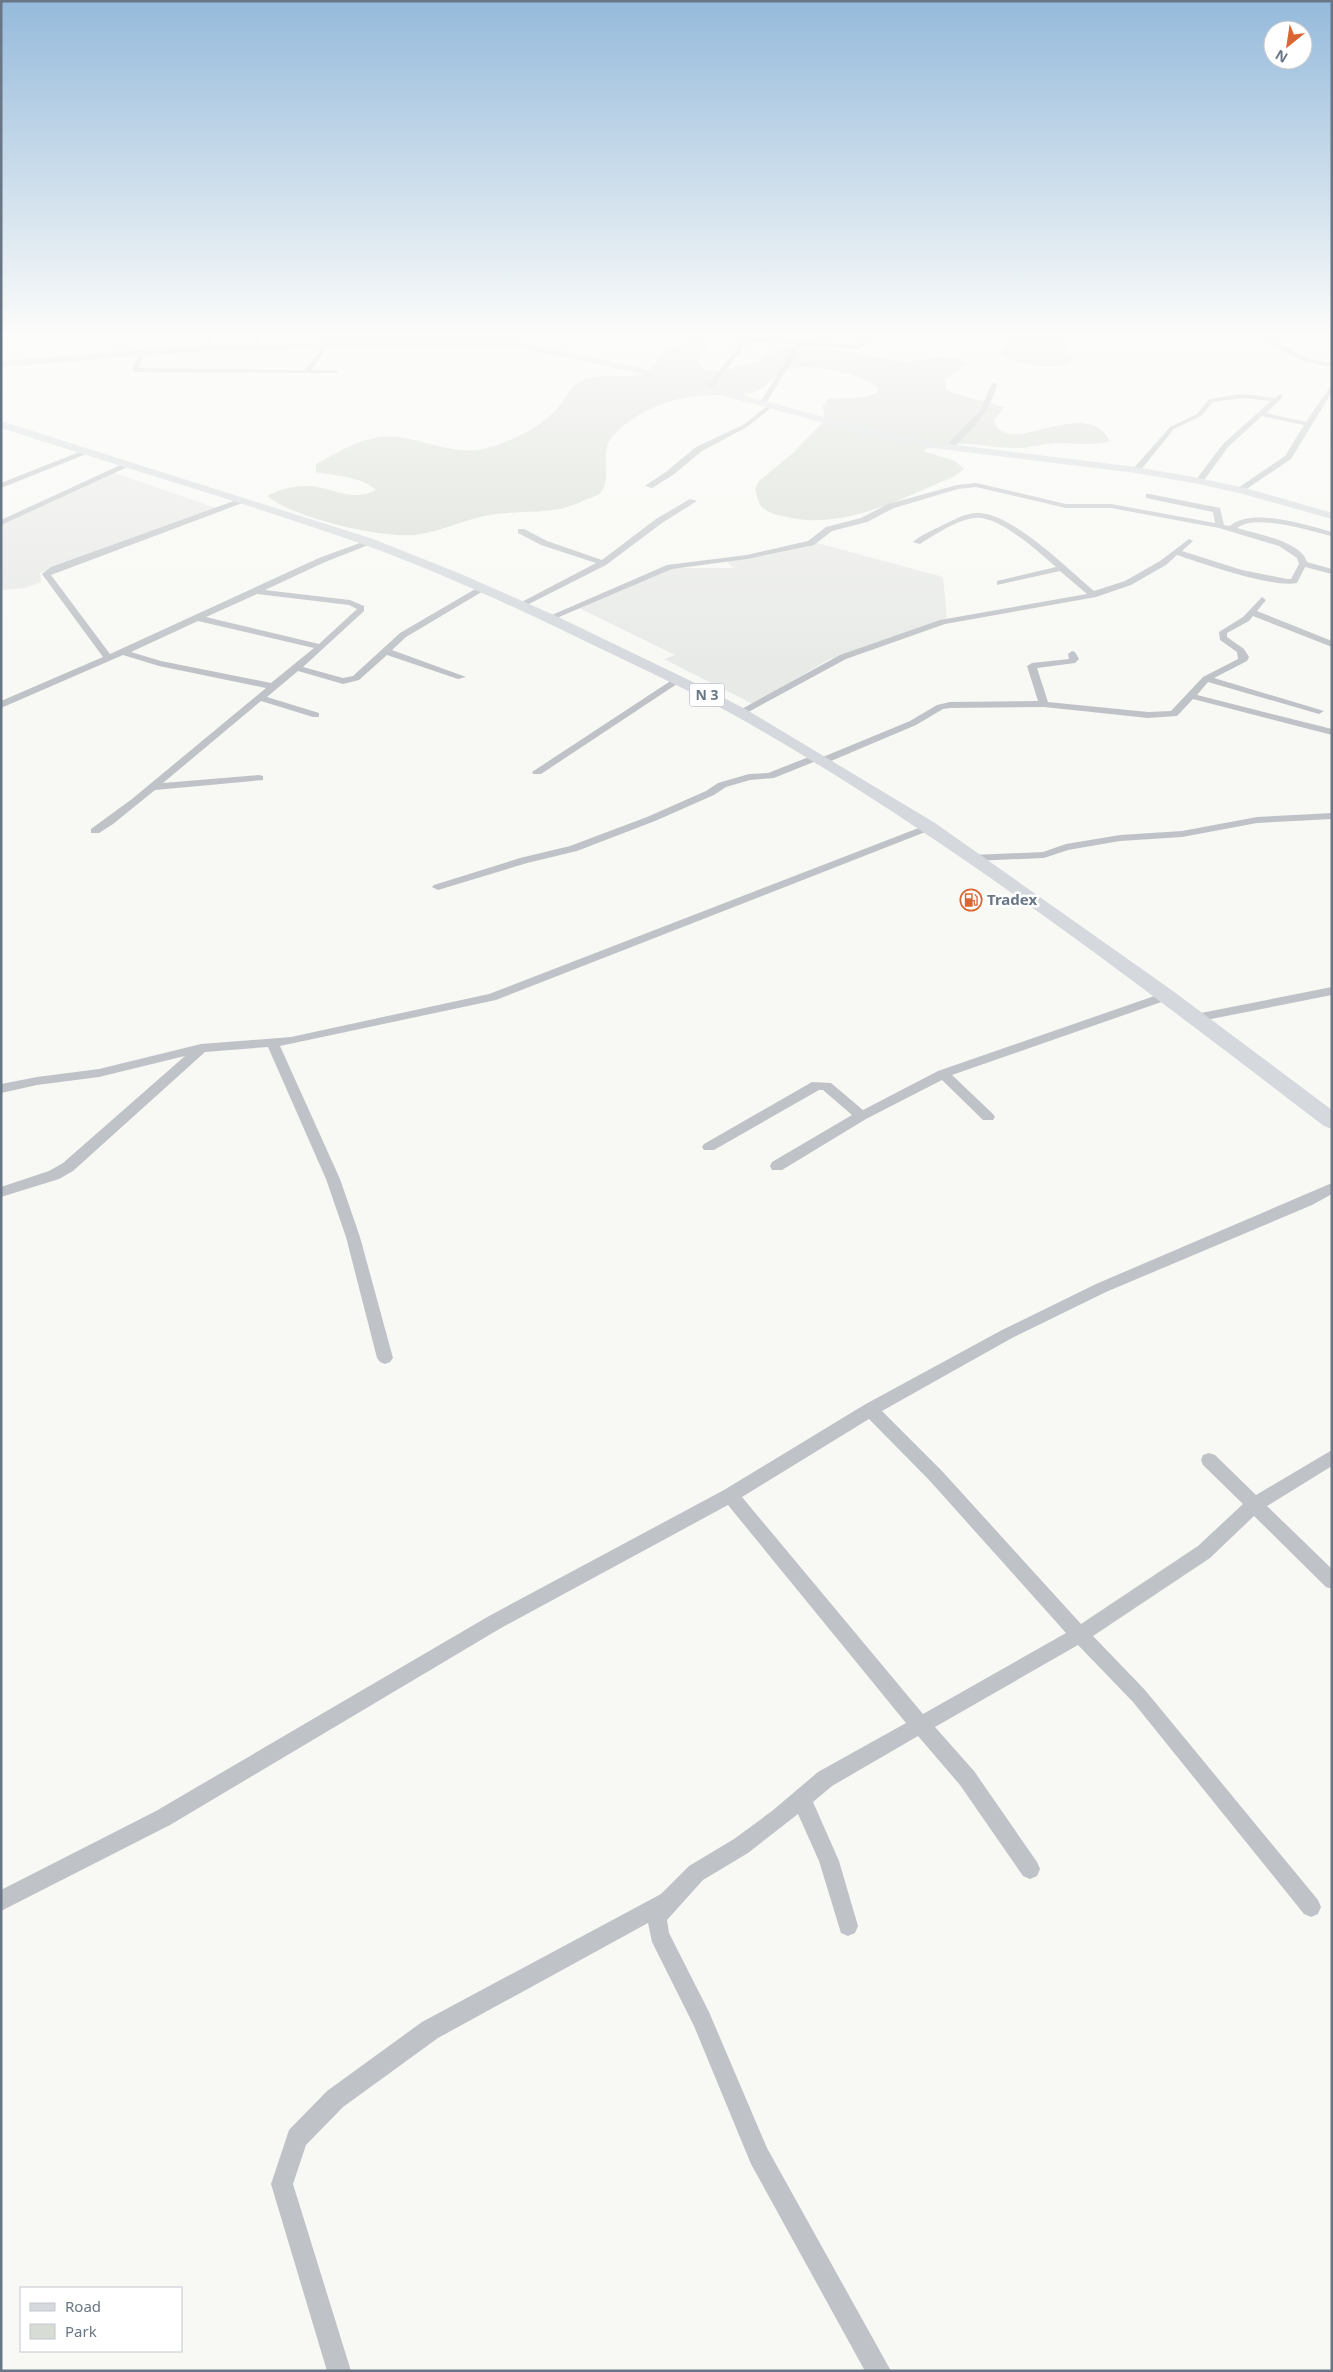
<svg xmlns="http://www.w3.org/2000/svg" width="1333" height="2372" font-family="'Noto Sans',sans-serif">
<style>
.built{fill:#e8eae8}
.green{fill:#d7dcd5}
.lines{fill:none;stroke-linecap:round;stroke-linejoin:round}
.minor{fill:#bfc3c7;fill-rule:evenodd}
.secondary{fill:#d5d9dd;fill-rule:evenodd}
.trunk{fill:#d5d9dd;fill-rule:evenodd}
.labels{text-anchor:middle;stroke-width:5;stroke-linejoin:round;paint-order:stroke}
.shield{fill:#fff;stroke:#969faa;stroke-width:1}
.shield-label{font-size:14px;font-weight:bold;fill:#697685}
.poi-label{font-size:15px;font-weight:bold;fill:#697685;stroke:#fff;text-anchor:start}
</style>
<rect width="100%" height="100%" fill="#f8f8f5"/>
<path class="built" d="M 112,472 L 216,508 L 40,573 L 41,582 L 24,588 L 1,590 L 1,524 Z
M 817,543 L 943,577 L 947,618 L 828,660 L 753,704 L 664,659 L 675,655 L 579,608 L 674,568 L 734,568 L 727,562 Z"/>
<path class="green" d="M 1001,337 L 1058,337 L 1068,348 L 1073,360 C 1055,374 1022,364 1002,356 L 1002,350 L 1009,345 L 1007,339 Z
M 693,342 L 710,343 L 698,359 L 699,365 L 706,371 L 723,370 L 757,362 L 780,347 L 848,351 L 893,361 L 909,362 L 940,357 L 958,359 L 965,365 L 945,380 L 946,390 C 965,399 985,399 1004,408 L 994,420 L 997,428 C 1001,430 1007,434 1012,434 C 1040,436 1091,404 1110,441 C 1092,446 1075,443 1056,443 C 1041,444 1026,449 1010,448 C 982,447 950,437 923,451 L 955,461 L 964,469 L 955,476 C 903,498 841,532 783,516 C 776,515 767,512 762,507 C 758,503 757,494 755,489 L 759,481 L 794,452 L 825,420 L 823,406 L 828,399 L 864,397 L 877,393 L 877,387 C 861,373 806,361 786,370 C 772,376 765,391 748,394 C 731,397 713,394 695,396 C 665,400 633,413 612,437 C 598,453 614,480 599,494 C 595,497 589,498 585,500 C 578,503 571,506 564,508 C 542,513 518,511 496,514 C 468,517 442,532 415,535 C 380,538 294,518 267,496 C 280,489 293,486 308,486 C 333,487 352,503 376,490 C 360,476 337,476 316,472 L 316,464 C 335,454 353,442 375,438 C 412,430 448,459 487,448 C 511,441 538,429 556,410 C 563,403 567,393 574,386 C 592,369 623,381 644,373 C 656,368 656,359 664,351 C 671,344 684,344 693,342 Z"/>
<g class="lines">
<path class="minor" d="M 209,337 L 215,337 L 208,349 L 204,349 Z
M 257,337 L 263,337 L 257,348 L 253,348 Z
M 869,337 L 876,337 L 858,349 L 802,345 L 766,403 L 763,405 L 760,403 L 796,344 L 748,341 L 710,391 L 705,390 L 744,338 L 857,345 Z
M 1258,337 L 1265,337 L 1309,359 L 1332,363 L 1332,367 L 1305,362 Z
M 326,343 L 329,345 L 312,370 L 336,370 L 338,373 L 135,372 L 132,370 L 139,352 L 142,350 L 145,352 L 139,368 L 305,370 Z
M 992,383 L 997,384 C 990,412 972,430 952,449 L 946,449 L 946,445 L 980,411 Z
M 1332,384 L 1332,392 L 1291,459 L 1242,492 L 1235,490 L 1285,456 L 1304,425 L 1262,416 L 1228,447 L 1202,483 L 1195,481 L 1223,444 L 1271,401 L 1243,398 L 1213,402 L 1201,416 L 1174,429 L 1139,472 L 1132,470 L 1170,427 L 1197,414 L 1209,399 L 1243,394 L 1275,398 L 1281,394 L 1283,397 L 1266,413 L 1306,422 Z
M 771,403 L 773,406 L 747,427 L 702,451 L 673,475 L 652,488 L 645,486 L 667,471 L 696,447 L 743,425 Z
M 87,449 L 94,451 L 1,488 L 1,483 Z
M 127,462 L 134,464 L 1,525 L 1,520 Z
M 976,483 L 1066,504 L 1111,504 L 1215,523 L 1213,512 L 1146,498 L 1146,494 L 1149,494 L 1220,508 L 1224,525 L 1230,526 C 1252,507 1305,525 1332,532 L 1332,536 C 1310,531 1255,513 1237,528 C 1256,534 1301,541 1307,562 L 1332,569 L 1332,574 L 1305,567 L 1297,583 C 1272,588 1204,564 1177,555 L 1166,565 L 1131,585 L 1096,597 L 945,624 L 846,659 L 741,716 L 736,713 L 738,711 L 840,655 L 940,620 L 1087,594 L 1060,571 L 997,585 L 997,581 L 1056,567 C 1039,552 998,515 975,518 C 956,520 936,534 920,544 L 913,542 C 921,535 933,530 943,525 C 953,520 967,512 979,513 C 1013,514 1068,569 1094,591 L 1125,581 L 1160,561 L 1189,539 L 1193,541 L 1182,551 L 1242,570 L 1287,579 L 1291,579 L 1299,564 L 1297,558 L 1279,546 L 1219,528 L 1111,508 L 1066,508 L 976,487 L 958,489 L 894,508 L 867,522 L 832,531 L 814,545 L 747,559 L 672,569 L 552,620 L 545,618 L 667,565 L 747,555 L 808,541 L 826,527 L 861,518 L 888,504 L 957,485 Z
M 242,498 L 246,500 L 245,502 L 51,575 L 110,654 L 319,558 L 368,540 L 371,540 L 371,544 L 325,562 L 265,590 L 350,600 L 364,606 L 364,611 L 303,667 L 343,678 L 353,676 L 400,633 L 482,585 L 486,588 L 485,590 L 406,637 L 392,650 L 466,677 L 458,679 L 387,655 L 359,680 L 343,684 L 298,671 L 267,697 L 319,713 L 319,717 L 313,717 L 261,701 L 163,783 L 259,775 L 263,776 L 263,780 L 155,790 L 113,824 L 99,833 L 91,833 L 91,829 L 132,799 L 266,688 L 159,666 L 123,655 L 1,708 L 1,701 L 103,657 L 42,574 L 51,567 ZM 257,594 L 349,605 L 357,609 L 319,644 L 206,617 ZM 198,621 L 314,648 L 271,683 L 161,661 L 131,652 Z
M 690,499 L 697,501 L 662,523 L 606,565 L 523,607 L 516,605 L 596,563 L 541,545 L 518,533 L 518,529 L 524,529 L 547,541 L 602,560 L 656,519 Z
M 1262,597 L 1266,600 L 1257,611 L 1332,641 L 1332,647 L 1253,616 L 1249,621 L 1227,633 L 1227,637 L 1244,649 L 1249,657 L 1247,661 L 1214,678 L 1324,711 L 1319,714 L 1208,682 L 1197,695 L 1332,729 L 1332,735 L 1193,699 L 1177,716 L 1148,718 L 1044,707 L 950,708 L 943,709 L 916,725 L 824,764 L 816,764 L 816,761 L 774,778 L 750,780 L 726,787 L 714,795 L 655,821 L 577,851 L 527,863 L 438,890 L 432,887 L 434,885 L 520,858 L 570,846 L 647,817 L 706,791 L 718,783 L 749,774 L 768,773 L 814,755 L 818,756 L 818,759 L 910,721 L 937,705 L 950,702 L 1038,701 L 1027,666 L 1032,663 L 1069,659 L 1068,654 L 1072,651 L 1075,652 L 1079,659 L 1075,663 L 1037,668 L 1048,702 L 1148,712 L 1171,711 L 1203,677 L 1238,659 L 1237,652 L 1220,640 L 1219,632 L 1243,617 Z
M 675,678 L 683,680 L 541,774 L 533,774 L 532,772 Z
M 1332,813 L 1332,819 L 1257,823 L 1182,837 L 1120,841 L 1068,850 L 1044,858 L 973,861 L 968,858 L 973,855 L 1043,852 L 1066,844 L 1120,835 L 1182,831 L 1257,817 Z
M 929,824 L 934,827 L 933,829 L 496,1000 L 280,1046 L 340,1179 L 360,1237 L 393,1358 L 390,1362 L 385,1364 L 380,1362 L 377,1358 L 346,1237 L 326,1179 L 268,1047 L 205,1052 L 73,1171 L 59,1179 L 1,1197 L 1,1187 L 49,1171 L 63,1163 L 185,1056 L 99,1077 L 37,1085 L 1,1093 L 1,1084 L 37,1077 L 99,1069 L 201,1044 L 291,1037 L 489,994 Z
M 1332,987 L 1332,995 L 1196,1022 L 1190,1018 L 1196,1014 Z
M 1166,992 L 1172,996 L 1170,999 L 952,1075 L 993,1114 L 995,1117 L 993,1120 L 983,1120 L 942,1080 L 866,1119 L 782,1170 L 772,1170 L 770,1166 L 772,1162 L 852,1115 L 823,1090 L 819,1090 L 714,1150 L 704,1150 L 702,1147 L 704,1144 L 812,1082 L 831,1083 L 863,1110 L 938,1071 Z
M 1332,1183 L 1332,1194 L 1312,1205 L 1106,1292 L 1012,1338 L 882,1411 L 942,1471 L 1081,1624 L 1198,1546 L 1243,1504 L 1203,1465 L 1201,1460 L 1203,1455 L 1209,1453 L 1215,1455 L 1256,1495 L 1332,1450 L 1332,1466 L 1267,1506 L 1332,1569 L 1332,1589 L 1326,1587 L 1254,1516 L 1210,1558 L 1093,1636 L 1145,1690 L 1318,1900 L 1321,1907 L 1318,1914 L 1311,1917 L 1304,1914 L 1133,1702 L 1078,1645 L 935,1727 L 974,1771 L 1037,1862 L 1040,1869 L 1037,1876 L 1030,1879 L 1023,1876 L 960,1785 L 918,1736 L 832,1786 L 813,1802 L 839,1861 L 858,1926 L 855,1933 L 848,1936 L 841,1933 L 819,1861 L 798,1814 L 748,1853 L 703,1880 L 667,1920 L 669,1933 L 709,2012 L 767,2148 L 891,2371 L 865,2371 L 751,2164 L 694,2026 L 652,1942 L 648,1923 L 438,2038 L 343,2107 L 306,2145 L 293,2184 L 351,2371 L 327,2371 L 271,2184 L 289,2130 L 327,2091 L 422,2022 L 661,1894 L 689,1866 L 734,1839 L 772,1811 L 818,1772 L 906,1723 L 728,1505 L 501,1628 L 170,1825 L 1,1911 L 1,1890 L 156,1811 L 489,1616 L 724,1490 L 864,1405 L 1002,1330 L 1096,1284 ZM 869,1419 L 930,1481 L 1066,1633 L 923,1714 L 742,1497 Z"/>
<path class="secondary" d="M 482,341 L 530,344 L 632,366 L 877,431 L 933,442 L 1136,467 L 1199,478 L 1249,489 L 1332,513 L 1332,519 L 1243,494 L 1199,484 L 1136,473 L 933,448 L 876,437 L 631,371 L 530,350 L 482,347 L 206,351 L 1,367 L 1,361 L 206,345 Z"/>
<path class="trunk" d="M 1,421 L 373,539 L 461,574 L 554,615 L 695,683 L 747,710 L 935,823 L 1173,991 L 1332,1110 L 1332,1129 L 1324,1126 C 1134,981 943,833 734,715 C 687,689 639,667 591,644 C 517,608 440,572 362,544 C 243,502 121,467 1,428 Z"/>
</g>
<linearGradient id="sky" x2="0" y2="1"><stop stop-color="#95badb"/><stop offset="0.5" stop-color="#fcfcfa"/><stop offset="1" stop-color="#fcfcfa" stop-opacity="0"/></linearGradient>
<rect width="1333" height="669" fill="url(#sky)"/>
<defs>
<g id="fuel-ring" transform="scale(1.125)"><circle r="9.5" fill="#fff" stroke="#da6633" stroke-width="1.5"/><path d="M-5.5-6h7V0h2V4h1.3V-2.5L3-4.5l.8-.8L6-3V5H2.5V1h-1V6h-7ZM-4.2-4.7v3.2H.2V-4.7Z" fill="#da6633"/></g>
</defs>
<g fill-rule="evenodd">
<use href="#fuel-ring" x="971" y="900"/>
</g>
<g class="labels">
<rect class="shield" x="689.5" y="683.5" width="35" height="23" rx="4"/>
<g class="shield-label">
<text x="707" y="700">N 3</text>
</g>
<g class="poi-label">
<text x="987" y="905">Tradex</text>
</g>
</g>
<rect width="1333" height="2372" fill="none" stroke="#697685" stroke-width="5"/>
<rect x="20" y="2287" width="162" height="65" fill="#ffffff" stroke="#c3c8ce"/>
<rect x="30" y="2303" width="25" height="8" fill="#d5d9dd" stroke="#c3c8ce"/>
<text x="65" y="2312" font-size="15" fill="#697685">Road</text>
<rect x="30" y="2324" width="25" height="15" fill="#d7dcd5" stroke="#c3c8ce"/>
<text x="65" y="2337" font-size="15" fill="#697685">Park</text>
<g transform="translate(1288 45) rotate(210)"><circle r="24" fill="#ffffff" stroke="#c3c8ce"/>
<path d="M0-4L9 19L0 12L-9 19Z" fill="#da6633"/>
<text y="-8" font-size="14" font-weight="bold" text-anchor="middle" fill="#697685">N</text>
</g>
</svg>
